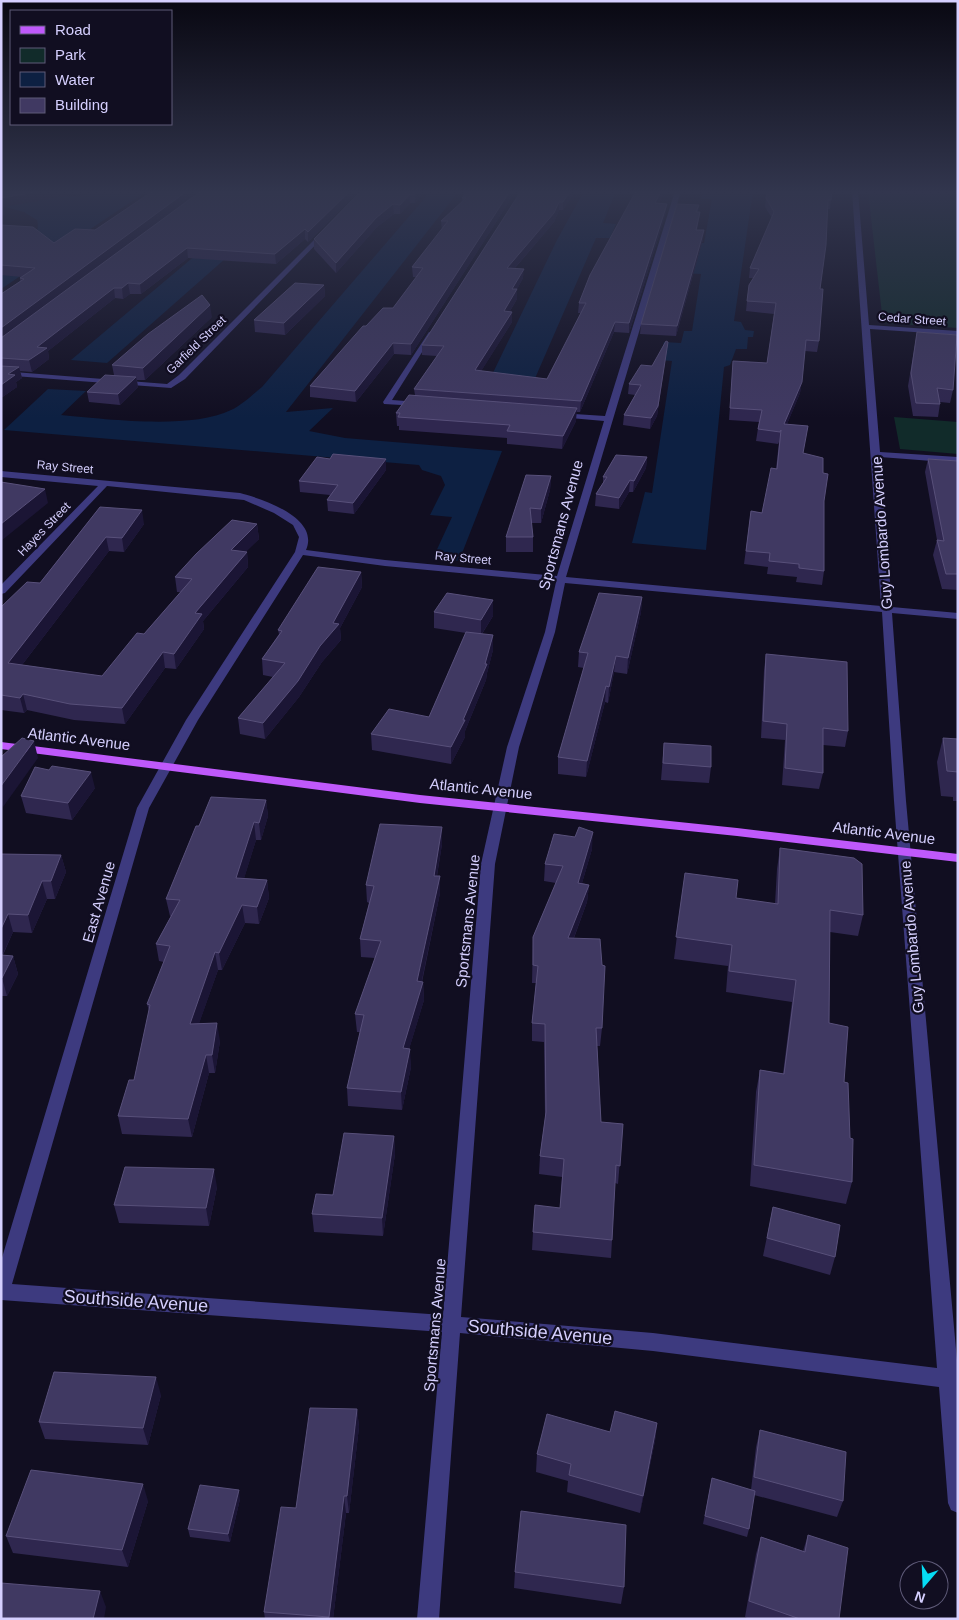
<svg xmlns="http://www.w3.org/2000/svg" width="959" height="1620" font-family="Arial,sans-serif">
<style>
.green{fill:#112b2a}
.water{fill:#0d2042}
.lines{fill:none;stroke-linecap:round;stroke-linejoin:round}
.minor{fill:#3d3a7f;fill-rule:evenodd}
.major{fill:#bf59fb;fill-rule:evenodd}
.wall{fill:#2f274f}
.shaded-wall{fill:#1b1535}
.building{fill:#403962;stroke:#58507a}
.labels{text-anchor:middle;stroke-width:4.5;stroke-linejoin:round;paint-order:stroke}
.far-street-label{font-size:12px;fill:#d5cffe;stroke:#110e21}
.street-label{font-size:15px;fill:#d5cffe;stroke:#110e21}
.near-street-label{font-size:18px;fill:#d5cffe;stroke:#110e21}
</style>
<rect width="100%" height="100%" fill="#110e21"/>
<path class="green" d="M 868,191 L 958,191 L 958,328 L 883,323 Z
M 894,417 L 958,422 L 958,454 L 900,449 Z"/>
<path class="water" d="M 104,191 L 147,191 L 1,289 L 1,264 C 15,253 43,240 37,220 L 24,212 L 1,206 L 1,195 L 78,196 Z
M 272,191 L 302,191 L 107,363 L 71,360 Z
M 431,191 L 459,191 L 286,412 L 333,408 L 309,431 L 345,438 L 502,451 L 459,561 L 433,558 L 452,517 L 430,515 L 445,485 L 441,476 L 422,470 L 419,465 L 4,430 L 48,389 L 86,391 L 61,415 C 105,419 191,430 231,410 C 242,405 252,395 262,387 Z
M 584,191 L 616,191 L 603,223 L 616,224 L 610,238 L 596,238 L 533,383 L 490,379 L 557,240 Z
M 702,191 L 753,191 L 734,321 L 741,322 L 745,330 L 754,331 L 753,337 L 748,337 L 747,349 L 736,349 L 730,365 L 724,367 L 706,550 L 632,543 L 645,492 L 652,493 L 672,361 L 659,360 L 664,342 L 681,343 L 684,331 L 692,331 L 701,274 L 683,273 L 689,243 L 704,243 L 712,199 L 701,199 Z"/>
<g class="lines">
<path class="minor" d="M 675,191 L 681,191 L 566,577 L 881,606 L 852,191 L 858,191 L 869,325 L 958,331 L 958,335 L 870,329 L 880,452 L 958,457 L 958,463 L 880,457 L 892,607 L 958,613 L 958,619 L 892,613 L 906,801 L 958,1371 L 958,1513 L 951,1510 L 948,1503 L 939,1387 L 653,1351 L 460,1333 L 439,1619 L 417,1619 L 442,1332 L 1,1300 L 1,1261 L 137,808 L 186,720 L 295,552 L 299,537 L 293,525 L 274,513 L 244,500 L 107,486 L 5,593 L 1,594 L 1,585 L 98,486 L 1,477 L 1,471 L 240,493 C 263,499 320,518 306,550 L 385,560 L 557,576 L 604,421 L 559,417 L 555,415 L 559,413 L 605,416 ZM 303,555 L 385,566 L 556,582 L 545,632 L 507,747 L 481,864 L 443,1315 L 12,1284 L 149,808 L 198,720 ZM 565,583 L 882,612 L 894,801 L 937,1368 L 653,1333 L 461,1317 L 495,864 L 519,747 L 555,632 Z
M 323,231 L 328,232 L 185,379 L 171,388 L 1,375 L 1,371 L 167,384 L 179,375 Z
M 429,332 L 434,333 L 392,400 L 419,402 L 423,404 L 419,406 L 384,404 L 383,402 Z"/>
<path class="major" d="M 1,742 L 420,795 L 737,828 L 958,854 L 958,862 L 737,836 L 420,803 L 1,749 Z"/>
</g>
<path class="wall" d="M 152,191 L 359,191 L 308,242 L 305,239 L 276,264 L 188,258 L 141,294 L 130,294 L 123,299 L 115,298 L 48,351 L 49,359 L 32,372 L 20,371 L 22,378 L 16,382 L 17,387 L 1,398 L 1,294 L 20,281 L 20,278 L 22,277 L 1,275 L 1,225 L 54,243 L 95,230 Z
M 361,191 L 424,191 L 415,203 L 410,203 L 400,214 L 394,214 L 377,227 L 336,273 L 314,249 L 314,239 Z
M 468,191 L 516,191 L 411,355 L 394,354 L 356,402 L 310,397 L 310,386 L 366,326 L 393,308 L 417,277 L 413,277 L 412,267 L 442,230 L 441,221 L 462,202 L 462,198 Z
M 521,191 L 575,191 L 563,210 L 559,210 L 554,222 L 515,268 L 523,278 L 517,289 L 517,299 L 510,311 L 512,312 L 512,322 L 481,371 L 547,379 L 581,313 L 578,313 L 579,303 L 635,192 L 633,192 L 633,191 L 665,191 L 659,203 L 666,212 L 629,333 L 614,332 L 580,412 L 576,412 L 576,421 L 562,449 L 507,444 L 507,438 L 399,430 L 399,426 L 397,426 L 396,413 L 415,395 L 414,389 L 437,356 L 422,355 L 422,345 Z
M 767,191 L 832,191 L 830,209 L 827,209 L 820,289 L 819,341 L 817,352 L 805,351 L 800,393 L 787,424 L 803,453 L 823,473 L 824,501 L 824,571 L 822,585 L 796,582 L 797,577 L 767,574 L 768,567 L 744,564 L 751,511 L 762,513 L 776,469 L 779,442 L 778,444 L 756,441 L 759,422 L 729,420 L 733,361 L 767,363 L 774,314 L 746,311 L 747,301 L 754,278 L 749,278 L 750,268 L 772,218 L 765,207 Z
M 699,205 L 698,212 L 700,212 L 697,230 L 703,239 L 676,336 L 640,334 L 641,324 Z
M 324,285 L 325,296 L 285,335 L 255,332 L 254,320 Z
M 212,317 L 145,380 L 137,380 L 138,387 L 120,405 L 89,402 L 87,392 L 114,375 L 112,365 Z
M 917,332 L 953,390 L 950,403 L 940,402 L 940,404 L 938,417 L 913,416 L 908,386 Z
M 668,342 L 657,416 L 650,429 L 623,425 L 624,415 L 635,395 L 628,394 L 629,384 L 652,366 Z
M 647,457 L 646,468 L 633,492 L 629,492 L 619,509 L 595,506 L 596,494 L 603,483 L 603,477 Z
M 928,459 L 958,461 L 958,590 L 942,589 L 933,555 L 937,540 L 925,472 Z
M 386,470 L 354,514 L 328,511 L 327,500 L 330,495 L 300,492 L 299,481 Z
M 551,476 L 550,490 L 541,523 L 531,523 L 533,537 L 533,552 L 506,552 L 506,537 Z
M 100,507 L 144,524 L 124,552 L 109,551 L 22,665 L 102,676 L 144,634 L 181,592 L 177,592 L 175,577 L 257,524 L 259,539 L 245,552 L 247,552 L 248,567 L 203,621 L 204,629 L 176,669 L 165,668 L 125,724 L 74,720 L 27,710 L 24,713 L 1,710 L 1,607 L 40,583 Z
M 361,572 L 362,587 L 340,628 L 341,640 L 322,662 L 299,697 L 265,739 L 240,734 L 238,718 L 273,677 L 263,675 L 262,659 L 279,634 L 278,630 Z
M 642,597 L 641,612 L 627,674 L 614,672 L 608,703 L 605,702 L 586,777 L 558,774 L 558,757 L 584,668 L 578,667 L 579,652 Z
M 493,600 L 493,616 L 482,634 L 493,635 L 493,650 L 487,673 L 486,680 L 465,731 L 465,737 L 451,764 L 372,750 L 371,734 L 429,717 L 466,633 L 434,628 L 434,612 Z
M 766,654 L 848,731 L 845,747 L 823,745 L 823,773 L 819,789 L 782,785 L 785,740 L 761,738 L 764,670 Z
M 943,738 L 958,739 L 958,801 L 953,801 L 953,797 L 941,796 L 937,762 Z
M 664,743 L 711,767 L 709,783 L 661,780 Z
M 95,788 L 72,820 L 26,813 L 21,796 Z
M 266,800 L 268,816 L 261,840 L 256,840 L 244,878 L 267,880 L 269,898 L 259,924 L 245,923 L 222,970 L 218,970 L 199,1023 L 220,1041 L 215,1073 L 209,1073 L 192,1137 L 122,1134 L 118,1116 L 134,1080 L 149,1011 L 147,1004 L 164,962 L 159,961 L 156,944 L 171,916 L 170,916 L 166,899 L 199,826 Z
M 442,844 L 437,876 L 440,876 L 440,893 L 422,982 L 423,982 L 424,1000 L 409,1049 L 411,1067 L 402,1110 L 348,1106 L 347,1088 L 360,1032 L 357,1032 L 355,1014 L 375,958 L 361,957 L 360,939 L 369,903 L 367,902 L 366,885 Z
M 780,848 L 863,915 L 858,936 L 830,932 L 829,1023 L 844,1082 L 850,1138 L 852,1182 L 846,1204 L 750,1186 L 756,1092 L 760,1070 L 783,1074 L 792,1002 L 726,992 L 728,966 L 674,959 L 685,873 L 736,898 L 775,904 L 777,869 Z
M 592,849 L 582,883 L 589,885 L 587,902 L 574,938 L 602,1028 L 600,1046 L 597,1046 L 601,1122 L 623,1124 L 618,1184 L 615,1183 L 612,1240 L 611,1258 L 532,1250 L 533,1232 L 560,1208 L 562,1177 L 539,1174 L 540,1156 L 545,1118 L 544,1042 L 532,1041 L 532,1023 L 536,983 L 532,983 L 533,937 L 556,883 L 544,881 L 545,864 Z
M 1,854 L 61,855 L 66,872 L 55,899 L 47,899 L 32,933 L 13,932 L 3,955 L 13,956 L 18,974 L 7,996 L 1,996 Z
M 394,1136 L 395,1154 L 383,1236 L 314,1232 L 312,1214 Z
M 217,1187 L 209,1226 L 119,1223 L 114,1205 Z
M 773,1207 L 835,1257 L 830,1275 L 763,1256 Z
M 161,1395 L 148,1445 L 45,1439 L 39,1422 Z
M 357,1409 L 359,1427 L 349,1513 L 346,1513 L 333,1619 L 265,1619 L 264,1612 L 296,1508 Z
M 657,1423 L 655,1441 L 640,1513 L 567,1492 L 568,1481 L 536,1472 L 537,1454 L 610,1432 Z
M 760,1430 L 843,1501 L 837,1517 L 754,1495 L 749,1529 L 747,1537 L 703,1524 L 712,1478 L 751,1490 L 756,1447 Z
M 240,1499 L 230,1542 L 190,1537 L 188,1529 Z
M 148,1501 L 128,1567 L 13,1553 L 6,1536 Z
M 808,1535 L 839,1619 L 749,1619 L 745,1617 L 756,1554 L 761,1537 L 803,1551 Z
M 515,1572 L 624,1587 L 621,1604 L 514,1588 Z"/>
<path class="shaded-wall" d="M 42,191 L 93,191 L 4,207 L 5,215 L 1,216 L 1,198 Z
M 187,191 L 201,191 L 1,340 L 1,328 Z
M 350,191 L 359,191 L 308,242 L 308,232 Z
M 417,191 L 424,191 L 415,203 L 415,194 Z
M 510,191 L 516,191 L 411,355 L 411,344 Z
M 570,191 L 575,191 L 563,210 L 563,202 Z
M 661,191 L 665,191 L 654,212 L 655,203 Z
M 410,194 L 410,203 L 400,214 L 400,205 Z
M 559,202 L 559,210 L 554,222 L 507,277 L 507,268 Z
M 393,204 L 394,214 L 377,227 L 336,273 L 336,263 L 376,218 Z
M 667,204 L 666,212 L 629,333 L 629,323 Z
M 305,229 L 305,239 L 276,264 L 275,254 Z
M 704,230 L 703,239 L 676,336 L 677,326 Z
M 187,248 L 188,258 L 141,294 L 140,284 Z
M 524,269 L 523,278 L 512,299 L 512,289 Z
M 128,283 L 130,294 L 123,299 L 122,288 Z
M 324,285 L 325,296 L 285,335 L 284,323 Z
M 114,288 L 115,298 L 48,351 L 49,359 L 32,372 L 29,360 L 37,347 Z
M 517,289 L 517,299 L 504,321 L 504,311 Z
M 210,305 L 212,317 L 145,380 L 143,368 Z
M 512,312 L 512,322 L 475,381 L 475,370 Z
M 615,322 L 614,332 L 580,412 L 581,401 Z
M 668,342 L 657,416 L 650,429 L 651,418 Z
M 393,343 L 394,354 L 356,402 L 355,391 Z
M 19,367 L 22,378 L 16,382 L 17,387 L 1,398 L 1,385 L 8,374 Z
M 136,377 L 138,387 L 120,405 L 118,394 Z
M 802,382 L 800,393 L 782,436 L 784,424 Z
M 577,408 L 576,421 L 562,449 L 563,436 Z
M 647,457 L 646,468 L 633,492 L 634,481 Z
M 386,459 L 386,470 L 354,514 L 353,503 Z
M 551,476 L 550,490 L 541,523 L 541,509 Z
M 630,480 L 629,492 L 619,509 L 619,498 Z
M 45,489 L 48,503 L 1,541 L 1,524 Z
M 142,510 L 144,524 L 124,552 L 122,538 Z
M 257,524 L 259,539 L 233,565 L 231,550 Z
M 106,537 L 109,551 L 12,678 L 8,663 Z
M 247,552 L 248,567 L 203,621 L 204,629 L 176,669 L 174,654 L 195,613 Z
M 361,572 L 362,587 L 340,628 L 341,640 L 322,662 L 299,697 L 265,739 L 263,723 L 333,623 Z
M 642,597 L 641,612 L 627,674 L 628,658 Z
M 493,600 L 493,616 L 481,635 L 481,620 Z
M 493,635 L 493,650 L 487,673 L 486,680 L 465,731 L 465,737 L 451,764 L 451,747 L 463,720 L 485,664 Z
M 163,652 L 165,668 L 125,724 L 122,708 Z
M 616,656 L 614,672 L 608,703 L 609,687 Z
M 606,686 L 605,702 L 586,777 L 587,761 Z
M 23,694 L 27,710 L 24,713 L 20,698 Z
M 34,741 L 38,758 L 3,807 L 1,802 L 1,786 Z
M 91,772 L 95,788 L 72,820 L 68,803 Z
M 266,800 L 268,816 L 261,840 L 259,823 Z
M 254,822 L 256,840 L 239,895 L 236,878 Z
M 442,827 L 442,844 L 434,893 L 434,876 Z
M 593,832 L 592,849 L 577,900 L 578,883 Z
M 61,855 L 66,872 L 55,899 L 51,881 Z
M 440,876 L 440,893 L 418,999 L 417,981 Z
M 267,880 L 269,898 L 259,924 L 257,907 Z
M 42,881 L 47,899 L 32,933 L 28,915 Z
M 589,885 L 587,902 L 567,956 L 568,938 Z
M 242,905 L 245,923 L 222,970 L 219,953 Z
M 8,914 L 13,932 L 1,958 L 1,929 Z
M 215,952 L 218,970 L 193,1041 L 190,1024 Z
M 13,956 L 18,974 L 7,996 L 2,978 Z
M 423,982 L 424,1000 L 404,1066 L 403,1048 Z
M 217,1023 L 220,1041 L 215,1073 L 212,1055 Z
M 410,1049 L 411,1067 L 402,1110 L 401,1092 Z
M 206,1055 L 209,1073 L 192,1137 L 188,1119 Z
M 394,1136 L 395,1154 L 383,1236 L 382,1218 Z
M 214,1169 L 217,1187 L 209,1226 L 206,1208 Z
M 156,1377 L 161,1395 L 148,1445 L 143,1428 Z
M 357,1409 L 359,1427 L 349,1513 L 347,1496 Z
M 657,1423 L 655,1441 L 640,1513 L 643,1496 Z
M 143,1484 L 148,1501 L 128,1567 L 122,1550 Z
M 239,1490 L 240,1499 L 230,1542 L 228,1534 Z
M 344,1496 L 346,1513 L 333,1619 L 329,1619 Z
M 100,1591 L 106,1607 L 104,1619 L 93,1619 Z"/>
<path class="building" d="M 1,191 L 42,191 L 1,198 Z
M 153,191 L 187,191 L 1,328 L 1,294 L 24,279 L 20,278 L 35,268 L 1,265 L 1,225 L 33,227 L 54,243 L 75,229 L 95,230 Z
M 201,191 L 350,191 L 308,232 L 305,229 L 275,254 L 187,248 L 140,284 L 128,283 L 122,288 L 114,288 L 37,347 L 47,348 L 29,360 L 1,358 L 1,338 Z
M 361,191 L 417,191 L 415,194 L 410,194 L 400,205 L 393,204 L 376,218 L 336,263 L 314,239 Z
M 468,191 L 510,191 L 411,344 L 393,343 L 355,391 L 310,386 L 363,326 L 366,326 L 383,308 L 393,308 L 423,268 L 412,267 L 448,221 L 441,221 L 466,198 L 462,198 Z
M 521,191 L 570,191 L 563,202 L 559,202 L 554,213 L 507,268 L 524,269 L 512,289 L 517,289 L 504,311 L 512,312 L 475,370 L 547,379 L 586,303 L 579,303 L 590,275 L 636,191 L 661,191 L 655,203 L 667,204 L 629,323 L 615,322 L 581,401 L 414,389 L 444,346 L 422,345 Z
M 767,191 L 832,191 L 831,200 L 828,200 L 826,245 L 820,289 L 823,289 L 819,341 L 806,340 L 802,382 L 784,424 L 808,426 L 803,453 L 823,458 L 823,473 L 828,474 L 824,501 L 824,571 L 799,568 L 799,564 L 769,561 L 770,553 L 746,551 L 751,511 L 762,513 L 771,468 L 777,469 L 781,430 L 780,432 L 758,429 L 762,410 L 730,408 L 733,361 L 767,363 L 776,303 L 747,301 L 749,285 L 759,269 L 750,268 L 774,212 L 766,198 Z
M 677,204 L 699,205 L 696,212 L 700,212 L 696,230 L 704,230 L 677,326 L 641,324 Z
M 295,283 L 324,285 L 284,323 L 254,320 Z
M 202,295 L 210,305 L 143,368 L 112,365 L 148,334 Z
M 917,332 L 957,335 L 953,390 L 937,388 L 940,404 L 916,403 L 911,373 Z
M 666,341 L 668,342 L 658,406 L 651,418 L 624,415 L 641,385 L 629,384 L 641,365 L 652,366 Z
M 1,366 L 19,367 L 8,374 L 15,375 L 1,385 Z
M 105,375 L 136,377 L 118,394 L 87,392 Z
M 409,395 L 577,408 L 563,436 L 507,431 L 510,425 L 398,417 L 400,413 L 396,413 Z
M 333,454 L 386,459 L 353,503 L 327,500 L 338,485 L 299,481 L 317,457 L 330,459 Z
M 616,455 L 647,457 L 634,481 L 630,480 L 619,498 L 596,494 L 607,477 L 603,477 Z
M 928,459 L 958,461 L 958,574 L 946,574 L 937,540 L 944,541 Z
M 526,475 L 551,476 L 541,509 L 530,508 L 533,537 L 506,537 Z
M 1,482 L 45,489 L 1,524 Z
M 100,507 L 142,510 L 122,538 L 106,537 L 8,663 L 102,676 L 137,633 L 144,634 L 192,579 L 175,577 L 196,554 L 232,520 L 257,524 L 231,550 L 247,552 L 195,613 L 202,614 L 174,654 L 163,652 L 122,708 L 70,704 L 23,694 L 20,698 L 1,695 L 1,607 L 27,582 L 40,583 Z
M 318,567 L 361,572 L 333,623 L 339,624 L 320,646 L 298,681 L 263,723 L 238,718 L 285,663 L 262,659 L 282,631 L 278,630 Z
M 447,593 L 493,600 L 481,620 L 434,612 Z
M 599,593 L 642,597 L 628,658 L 616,656 L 609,687 L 606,686 L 587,761 L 558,757 L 588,653 L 579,652 Z
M 466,632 L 493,635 L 485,664 L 487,664 L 463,720 L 465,720 L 451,747 L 371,734 L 389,709 L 429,717 Z
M 766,654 L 847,662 L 848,731 L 823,728 L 823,773 L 785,768 L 787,724 L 763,721 Z
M 22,738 L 34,741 L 1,786 L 1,757 Z
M 943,738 L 958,739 L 958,772 L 947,771 Z
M 664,743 L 711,746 L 711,767 L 663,763 Z
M 52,766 L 91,772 L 68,803 L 21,796 L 35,767 L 49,770 Z
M 211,797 L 266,800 L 259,823 L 254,822 L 236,878 L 267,880 L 257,907 L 242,905 L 219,953 L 215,952 L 190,1024 L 217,1023 L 212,1055 L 206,1055 L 188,1119 L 118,1116 L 129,1080 L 134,1080 L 150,1005 L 147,1004 L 170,946 L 156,944 L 180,900 L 166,899 L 196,826 L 199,826 Z
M 380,824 L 442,827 L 434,876 L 440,876 L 417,981 L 423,982 L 403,1048 L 410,1049 L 401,1092 L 347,1088 L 364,1015 L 355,1014 L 381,941 L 360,939 L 374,886 L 366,885 Z
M 579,827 L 593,832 L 578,883 L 589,885 L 568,938 L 600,939 L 602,965 L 605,966 L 602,1028 L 596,1028 L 601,1122 L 623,1124 L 620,1166 L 616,1165 L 612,1240 L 533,1232 L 535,1205 L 560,1208 L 564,1159 L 540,1156 L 546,1112 L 545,1024 L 532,1023 L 538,966 L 533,965 L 533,937 L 563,866 L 545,864 L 554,834 L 575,837 Z
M 780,848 L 854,858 L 862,864 L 863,915 L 830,910 L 829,1023 L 848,1027 L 844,1082 L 848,1083 L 850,1138 L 853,1139 L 852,1182 L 754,1165 L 760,1070 L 784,1074 L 796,980 L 729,971 L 732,945 L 676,937 L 685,873 L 738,880 L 736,898 L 778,904 Z
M 1,854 L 61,855 L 51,881 L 42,881 L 28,915 L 8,914 L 1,929 Z
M 1,955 L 13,956 L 2,978 L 1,978 Z
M 344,1133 L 394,1136 L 382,1218 L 312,1214 L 316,1194 L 333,1195 Z
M 125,1167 L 214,1169 L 206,1208 L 114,1205 Z
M 773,1207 L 840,1225 L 835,1257 L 767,1238 Z
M 54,1372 L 156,1377 L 143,1428 L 39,1422 Z
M 310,1408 L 357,1409 L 347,1496 L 344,1496 L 329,1617 L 264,1612 L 281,1507 L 296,1508 Z
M 615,1411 L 657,1423 L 643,1496 L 569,1475 L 571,1464 L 537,1454 L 547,1414 L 610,1432 Z
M 760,1430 L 846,1452 L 843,1501 L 754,1477 Z
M 31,1470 L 143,1484 L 122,1550 L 6,1536 Z
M 712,1478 L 755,1491 L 749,1529 L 705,1516 Z
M 200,1485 L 239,1490 L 228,1534 L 188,1529 Z
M 521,1511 L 626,1525 L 624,1587 L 515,1572 Z
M 808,1535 L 848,1548 L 839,1619 L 800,1619 L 749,1601 L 761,1537 L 805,1552 Z
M 1,1583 L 100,1591 L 93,1619 L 1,1619 Z"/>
<linearGradient id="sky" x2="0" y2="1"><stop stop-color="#090812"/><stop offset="0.46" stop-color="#32364e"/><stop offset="1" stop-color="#32364e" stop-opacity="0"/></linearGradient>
<rect width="959" height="418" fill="url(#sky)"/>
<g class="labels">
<g class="far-street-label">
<text transform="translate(912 319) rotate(4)" y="4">Cedar Street</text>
<text transform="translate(196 345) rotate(-44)" y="4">Garfield Street</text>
<text transform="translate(65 467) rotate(5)" y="4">Ray Street</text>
<text transform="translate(44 529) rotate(-46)" y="4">Hayes Street</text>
<text transform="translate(463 558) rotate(5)" y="4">Ray Street</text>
</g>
<g class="street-label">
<text transform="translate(561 525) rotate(-75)" y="5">Sportsmans Avenue</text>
<text transform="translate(882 533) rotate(-94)" y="5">Guy Lombardo Avenue</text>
<text transform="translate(79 739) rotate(7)" y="5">Atlantic Avenue</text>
<text transform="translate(481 789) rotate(6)" y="5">Atlantic Avenue</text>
<text transform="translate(884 833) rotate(7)" y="5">Atlantic Avenue</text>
<text transform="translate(99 902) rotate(-74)" y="5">East Avenue</text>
<text transform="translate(468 921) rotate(-84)" y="5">Sportsmans Avenue</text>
<text transform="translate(912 937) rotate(-95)" y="5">Guy Lombardo Avenue</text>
<text transform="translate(435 1325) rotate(-85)" y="5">Sportsmans Avenue</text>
</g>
<g class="near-street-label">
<text transform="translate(136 1301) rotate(4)" y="6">Southside Avenue</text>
<text transform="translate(540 1332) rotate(5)" y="6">Southside Avenue</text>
</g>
</g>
<rect width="959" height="1620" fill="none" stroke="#d5cffe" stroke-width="5"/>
<rect x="10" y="10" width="162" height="115" fill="#110e21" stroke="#5f5b79"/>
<rect x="20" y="26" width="25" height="8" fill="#bf59fb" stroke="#5f5b79"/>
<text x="55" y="35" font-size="15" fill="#d5cffe">Road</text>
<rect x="20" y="48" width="25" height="15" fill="#112b2a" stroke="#5f5b79"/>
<text x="55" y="60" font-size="15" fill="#d5cffe">Park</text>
<rect x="20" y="72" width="25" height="15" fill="#0d2042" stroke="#5f5b79"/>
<text x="55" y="85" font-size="15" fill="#d5cffe">Water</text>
<rect x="20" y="98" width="25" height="15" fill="#403962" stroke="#5f5b79"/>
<text x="55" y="110" font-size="15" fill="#d5cffe">Building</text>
<g transform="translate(924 1585) rotate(199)"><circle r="24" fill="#110e21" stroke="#5f5b79"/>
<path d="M0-4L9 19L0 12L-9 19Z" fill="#06dcf4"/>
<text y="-8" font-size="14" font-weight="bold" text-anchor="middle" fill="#d5cffe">N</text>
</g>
</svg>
